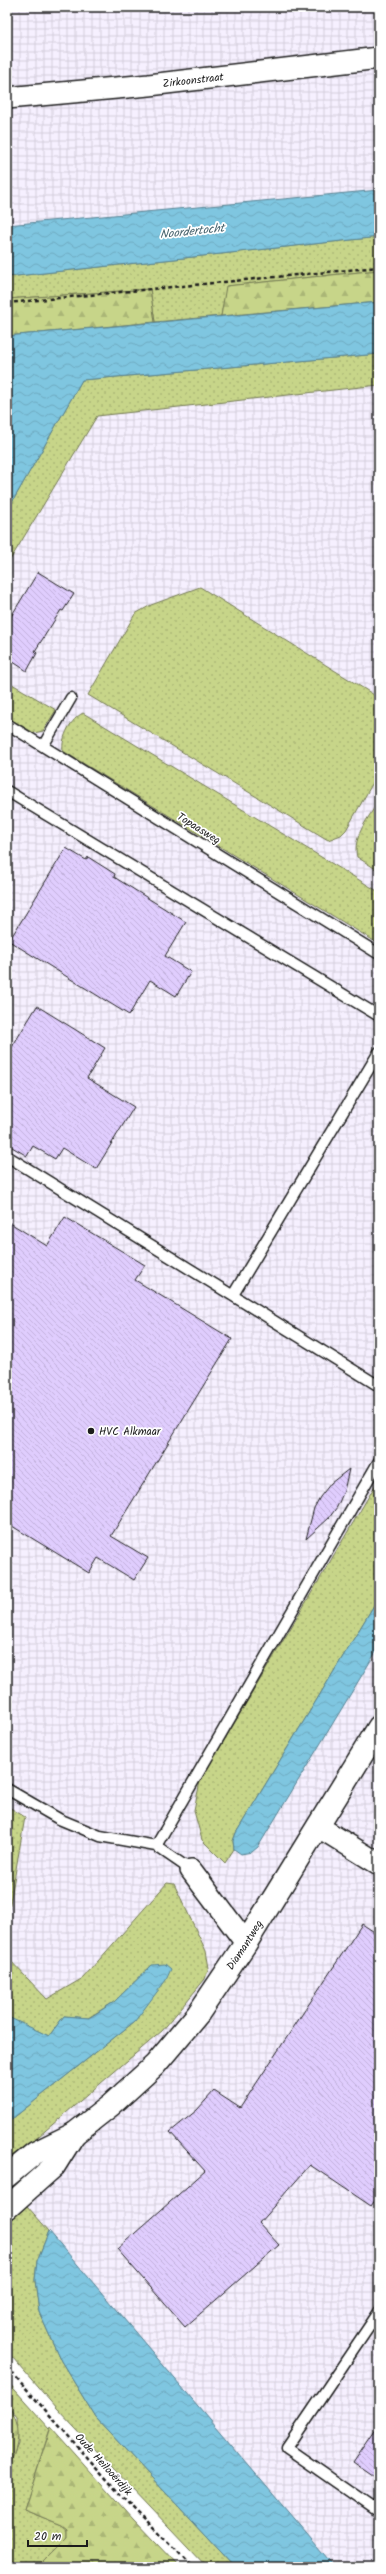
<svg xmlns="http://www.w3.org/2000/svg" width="386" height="2574" font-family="Kalam,sans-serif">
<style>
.industrial{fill:url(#industrial-grid)}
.grass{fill:url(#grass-dots);stroke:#727852}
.forest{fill:url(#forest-firs);stroke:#727852}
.water{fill:url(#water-waves);stroke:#578292}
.building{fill:url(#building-back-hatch);stroke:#1c1c1c}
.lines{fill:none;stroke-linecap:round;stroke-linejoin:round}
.service-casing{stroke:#1c1c1c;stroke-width:13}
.minor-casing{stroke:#1c1c1c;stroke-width:24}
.tertiary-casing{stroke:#1c1c1c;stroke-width:25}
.path{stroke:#1c1c1c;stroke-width:2.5;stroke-dasharray:4 3;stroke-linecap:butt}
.service{stroke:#fff;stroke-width:10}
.minor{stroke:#fff;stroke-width:21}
.tertiary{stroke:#fff;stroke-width:22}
.poi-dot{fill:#1c1c1c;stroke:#fff;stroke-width:1.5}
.labels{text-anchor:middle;stroke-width:3.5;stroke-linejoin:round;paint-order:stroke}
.street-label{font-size:11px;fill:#1c1c1c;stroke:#fff}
.poi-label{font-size:11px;fill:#1c1c1c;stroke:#fff;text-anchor:start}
.water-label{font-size:12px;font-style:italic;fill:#44606a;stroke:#fff}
</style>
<defs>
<pattern id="industrial-grid" width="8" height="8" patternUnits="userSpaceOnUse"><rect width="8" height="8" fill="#f6f0ff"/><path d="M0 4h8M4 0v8" fill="none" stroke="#d2cdda"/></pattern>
<pattern id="grass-dots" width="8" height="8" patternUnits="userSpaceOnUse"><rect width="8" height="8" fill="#c7d589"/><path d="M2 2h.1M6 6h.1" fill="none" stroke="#aab676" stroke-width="1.8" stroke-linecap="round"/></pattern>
<pattern id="forest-firs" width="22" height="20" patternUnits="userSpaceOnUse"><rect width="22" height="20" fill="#c7d589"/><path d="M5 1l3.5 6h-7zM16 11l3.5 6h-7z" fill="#aab676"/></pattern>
<pattern id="water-waves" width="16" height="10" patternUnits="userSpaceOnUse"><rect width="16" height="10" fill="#7fc6e0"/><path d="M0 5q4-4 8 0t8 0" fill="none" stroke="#6daac0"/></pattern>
<pattern id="building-back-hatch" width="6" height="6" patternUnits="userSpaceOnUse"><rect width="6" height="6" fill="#e0cdfe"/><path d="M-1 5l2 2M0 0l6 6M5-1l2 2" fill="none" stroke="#c0afd9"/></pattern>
</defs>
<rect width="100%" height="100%" fill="#fff"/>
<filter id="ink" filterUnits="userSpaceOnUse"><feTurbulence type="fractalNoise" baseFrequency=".025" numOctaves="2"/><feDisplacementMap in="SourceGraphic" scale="8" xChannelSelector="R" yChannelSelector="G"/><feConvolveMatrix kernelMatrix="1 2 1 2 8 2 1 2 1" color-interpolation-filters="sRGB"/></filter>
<g filter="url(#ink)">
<path class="industrial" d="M 7,7 L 379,7 L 379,2567 L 289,2567 L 7,2251 Z"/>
<path class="grass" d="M 379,237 L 379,270 L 227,286 L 221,316 L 155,322 L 150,289 L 7,299 L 7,277 Z
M 379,354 L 379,385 L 97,416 L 7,565 L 7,511 L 82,380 Z
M 200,587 L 379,698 L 379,772 L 346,830 L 341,835 L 328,840 L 88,695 L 135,614 L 151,605 Z
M 7,681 L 56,710 L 43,731 L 34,733 L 7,717 Z
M 83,713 L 379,892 L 379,944 L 63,751 C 61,737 71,719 83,713 Z
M 379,800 L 379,871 L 357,857 C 352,836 369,818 379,800 Z
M 379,1479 L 379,1597 L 236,1833 L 233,1841 L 234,1849 L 225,1863 L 202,1840 L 194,1811 L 200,1781 Z
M 7,1806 L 25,1817 L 7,1921 Z
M 167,1883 L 174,1884 L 206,1951 L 209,1968 L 205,1979 L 162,2031 L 25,2148 L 7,2159 L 7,2123 L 135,2021 L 152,1965 L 114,2002 L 88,2018 L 64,2016 L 49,2036 L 8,2018 L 7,2019 L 7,1957 L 47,1999 L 83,1978 Z
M 27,2206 L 49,2231 L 37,2261 L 35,2280 L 39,2312 L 61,2361 L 96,2418 L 235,2567 L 207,2567 L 56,2408 L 7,2351 L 7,2224 Z
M 7,2381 L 50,2429 L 24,2510 L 62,2525 L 67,2529 L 67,2538 L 38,2567 L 7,2567 L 7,2471 L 18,2444 L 17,2417 L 7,2404 Z"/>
<path class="forest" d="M 379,270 L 379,302 L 221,316 L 226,286 Z
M 150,289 L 155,322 L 7,336 L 7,299 Z
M 7,2404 C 25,2429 18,2445 7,2471 Z
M 51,2427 L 133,2519 L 179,2567 L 38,2567 L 67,2538 L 67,2529 L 62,2525 L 24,2510 Z"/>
<path class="water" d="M 379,190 L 379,237 L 7,277 L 7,225 Z
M 379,302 L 379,354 L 82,380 L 7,511 L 7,336 Z
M 379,1597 L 379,1647 L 258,1847 L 252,1852 L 241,1854 L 234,1849 L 233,1841 L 236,1833 Z
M 165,1964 L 171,1969 L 166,1980 L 135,2021 L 7,2123 L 8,2017 L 49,2036 L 64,2016 L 89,2018 L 114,2002 L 152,1965 Z
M 49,2231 L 335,2567 L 235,2567 L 96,2418 L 61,2361 L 39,2312 L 35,2280 L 37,2261 Z"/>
<path class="building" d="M 38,572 L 74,594 L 63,611 L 61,610 L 35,651 L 37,653 L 27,671 L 7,658 L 7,623 Z
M 66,848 L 86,860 L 88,857 L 115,874 L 114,877 L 186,922 L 165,956 L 191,972 L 176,996 L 150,980 L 129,1015 L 9,941 Z
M 37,1006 L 105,1048 L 87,1078 L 134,1107 L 96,1169 L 62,1148 L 55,1159 L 33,1146 L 27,1156 L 7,1144 L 7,1055 Z
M 65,1217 L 145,1265 L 135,1280 L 232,1339 L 111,1536 L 148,1558 L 134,1580 L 98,1558 L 89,1573 L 7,1523 L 7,1221 L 47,1246 Z
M 349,1469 L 344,1491 L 337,1507 L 329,1518 L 306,1539 L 314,1508 L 320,1497 L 331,1483 Z
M 362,1924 L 379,1935 L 379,2195 L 371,2206 L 310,2165 L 259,2223 L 279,2245 L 185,2327 L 117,2249 L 205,2171 L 170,2132 L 197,2110 L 214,2091 L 240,2108 Z
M 379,2424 L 379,2480 L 353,2462 Z"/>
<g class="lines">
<g class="service-casing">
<path id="service" d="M 7,724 L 379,954
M 43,746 L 71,698
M 7,791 L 379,1016
M 7,1156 L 379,1386
M 233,1295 L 379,1052
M 7,1789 L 59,1819 L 100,1836 L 156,1846 L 191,1870
M 156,1846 L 379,1461
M 379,2312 L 287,2448 L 379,2512"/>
</g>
<g class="minor-casing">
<g id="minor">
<path id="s1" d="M 7,98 L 149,85 L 379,58"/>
<path d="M 319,1827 L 379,1864"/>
<path d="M 191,1870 L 246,1943"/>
</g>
</g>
<g class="tertiary-casing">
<g id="tertiary">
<path id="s2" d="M 7,2176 L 35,2153 L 74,2134 L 111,2105 L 155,2065 L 198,2014 L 246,1943 L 379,1727"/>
<path d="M 7,2208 L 54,2166 L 74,2134"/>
</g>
</g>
<path class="path" d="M 7,303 L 379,267
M 7,2367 L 119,2493 L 193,2567"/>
<use href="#service" class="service"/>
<use href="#minor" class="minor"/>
<use href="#tertiary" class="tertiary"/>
</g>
</g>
<circle class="poi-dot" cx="91" cy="1431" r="4"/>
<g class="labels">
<g class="street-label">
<text dy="4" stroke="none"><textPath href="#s1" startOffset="187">Zirkoonstraat</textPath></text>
<text transform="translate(199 828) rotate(32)" y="4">Topaasweg</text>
<text dy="4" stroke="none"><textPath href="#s2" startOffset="336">Diamantweg</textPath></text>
<text transform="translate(104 2464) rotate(48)" y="4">Oude Heilooërdijk</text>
</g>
<g class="poi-label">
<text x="99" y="1435">HVC Alkmaar</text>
</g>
<g class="water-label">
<text transform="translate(192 231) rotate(-6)" y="4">Noordertocht</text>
</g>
</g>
<rect width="386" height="2574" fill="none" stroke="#fff" stroke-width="24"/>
<rect x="12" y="12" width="362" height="2550" fill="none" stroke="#1c1c1c" stroke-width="1.5" filter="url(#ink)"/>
<path d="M28 2540v6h59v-6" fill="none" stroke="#1c1c1c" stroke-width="2"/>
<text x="34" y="2540" font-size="12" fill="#1c1c1c" stroke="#ffffff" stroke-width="3" paint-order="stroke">20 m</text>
</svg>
